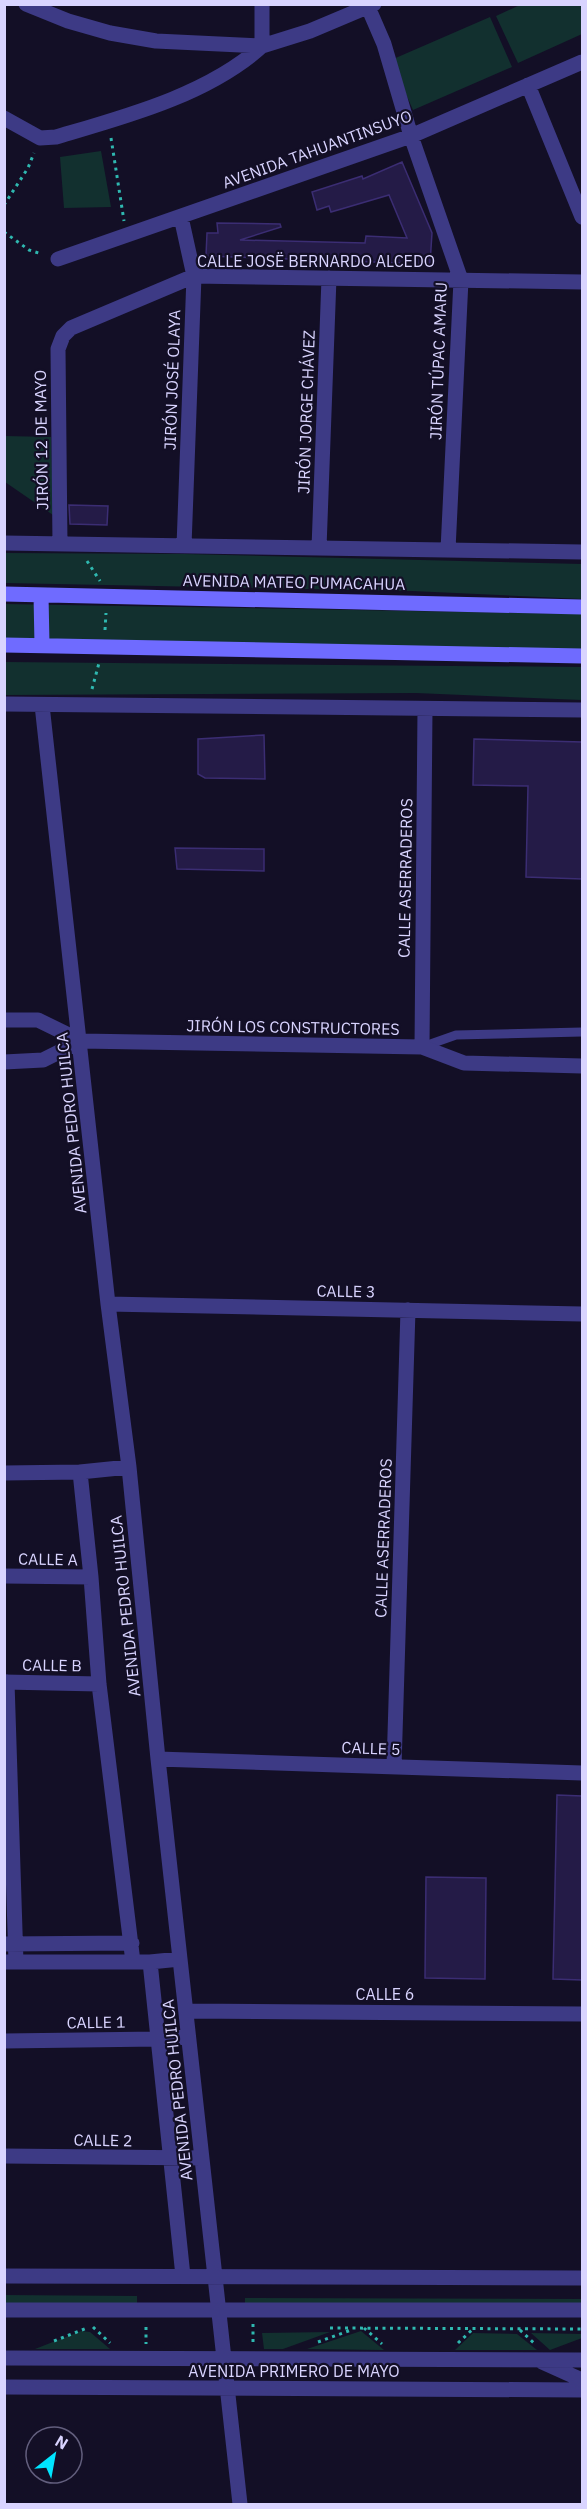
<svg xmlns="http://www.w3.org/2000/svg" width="587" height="2509" font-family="'IBM Plex Sans',sans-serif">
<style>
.green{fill:#12302f}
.building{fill:#241b47;stroke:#3b2d73;stroke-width:1.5}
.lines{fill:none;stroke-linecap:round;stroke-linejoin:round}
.path{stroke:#2fb8b0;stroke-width:3;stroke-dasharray:3 4.5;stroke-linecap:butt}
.service{stroke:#3d3a85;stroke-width:9}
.minor{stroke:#3d3a85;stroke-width:15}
.secondary{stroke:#6f6bff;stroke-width:15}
.labels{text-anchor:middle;stroke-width:4.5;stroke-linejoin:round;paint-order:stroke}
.street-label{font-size:16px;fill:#d9d4ff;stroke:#130f26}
</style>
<rect width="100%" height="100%" fill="#130f26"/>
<path class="green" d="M 520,5 L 582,5 L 582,34 L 518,63 L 496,16 Z
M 490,17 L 512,67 L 413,110 L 391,60 Z
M 101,151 L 111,207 L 64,208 L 60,157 Z
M 4,436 L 51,437 L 53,515 L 5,482 Z
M 5,553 L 185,554 L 582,564 L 582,599 L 412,591 L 5,583 Z
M 4,604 L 582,614 L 582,654 L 5,638 Z
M 4,662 L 582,667 L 582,700 L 416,693 L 5,695 Z
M 5,2295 L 137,2296 L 137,2308 L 5,2307 Z
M 245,2298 L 582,2299 L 582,2308 L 245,2307 Z
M 81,2331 L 90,2332 L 110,2349 L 35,2349 Z
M 361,2331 L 384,2350 L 307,2349 Z
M 330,2332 L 283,2349 L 264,2349 L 262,2333 Z
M 473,2333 L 517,2334 L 537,2350 L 455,2350 Z
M 531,2333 L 582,2334 L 582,2338 L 550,2350 Z"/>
<path class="building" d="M 402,162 L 432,233 L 430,264 L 206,256 L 207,233 L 218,233 L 217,223 L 280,224 L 281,227 L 240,240 L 365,243 L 366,236 L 407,238 L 389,195 L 331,212 L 329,206 L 317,210 L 312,192 L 362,176 L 363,179 Z
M 69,505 L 108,506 L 107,525 L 70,524 Z
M 264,735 L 265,779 L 205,778 L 198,774 L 198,739 Z
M 474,739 L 582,742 L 582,879 L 526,877 L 528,786 L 473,785 Z
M 175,848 L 264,849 L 264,871 L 177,869 Z
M 557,1795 L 582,1796 L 582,1980 L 553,1979 Z
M 426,1877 L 486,1878 L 485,1979 L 425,1978 Z"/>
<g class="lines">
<path class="path" d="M 111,138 L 124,221
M 4,205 L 28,168 L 34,153
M 4,232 L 29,250 L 42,254
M 87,561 L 100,581
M 105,630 L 106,613
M 92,689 L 99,663
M 253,2324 L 253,2345
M 93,2327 L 110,2343
M 146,2327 L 146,2344
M 330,2328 L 582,2329
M 364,2328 L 382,2344
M 520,2330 L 535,2344
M 54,2341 L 87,2328
M 318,2342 L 351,2330
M 458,2343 L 473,2329"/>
<path class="service" d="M 422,1047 L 456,1035 L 582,1032"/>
<path class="minor" d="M 26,4 L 68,21 L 110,33 L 156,41 L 262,46 L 310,31 L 374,4
M 368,7 L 384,44 L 411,136 L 461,280 L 448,550
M 262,46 L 262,4
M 528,85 L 582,217
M 4,118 L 40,138 L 56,137 C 124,117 208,95 262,46
M 181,217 L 194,276 L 184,546
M 58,259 L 411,136 L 582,62
M 4,543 L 582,552
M 60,544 L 58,349 L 63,336 L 71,328 L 194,276 L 582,282
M 319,548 L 329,278
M 4,704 L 582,710
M 42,705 L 108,1304 L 129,1467 L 158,1759 L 240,2504
M 4,1020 L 38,1020 L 81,1041 L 422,1047 L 464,1063 L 582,1066
M 422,1047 L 425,709
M 4,1062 L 43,1060 L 81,1041
M 108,1304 L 582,1314
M 80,1472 L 91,1577 L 99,1684 L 133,1962
M 4,1473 L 80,1472 L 129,1467
M 4,1576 L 91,1577
M 4,1682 L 99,1684
M 7,1682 L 16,1962
M 158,1759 L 582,1773
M 394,1767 L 408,1310
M 4,1944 L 132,1943
M 4,1962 L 150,1962 L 180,1959
M 150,1962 L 183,2276
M 187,2011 L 582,2014
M 4,2041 L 158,2039 L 188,2036
M 4,2156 L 202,2158
M 4,2276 L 582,2278
M 4,2310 L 582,2310
M 4,2358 L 582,2360
M 542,2362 L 582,2380
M 4,2387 L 582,2390"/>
<path class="secondary" d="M 4,594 L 582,607
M 41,595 L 42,645
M 4,645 L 582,656"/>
</g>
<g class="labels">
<g class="street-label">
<text transform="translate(317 149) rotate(-20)" y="6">AVENIDA TAHUANTINSUYO</text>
<text x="316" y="267">CALLE JOSË BERNARDO ALCEDO</text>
<text transform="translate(438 361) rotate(-88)" y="6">JIRÓN TÚPAC AMARU</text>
<text transform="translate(172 380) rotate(-88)" y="6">JIRÓN JOSÉ OLAYA</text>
<text transform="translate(306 412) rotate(-88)" y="6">JIRÓN JORGE CHÁVEZ</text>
<text transform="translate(41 440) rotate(-91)" y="6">JIRÓN 12 DE MAYO</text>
<text transform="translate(294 582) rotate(1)" y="6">AVENIDA MATEO PUMACAHUA</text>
<text transform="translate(405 878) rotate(-89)" y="6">CALLE ASERRADEROS</text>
<text transform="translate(293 1027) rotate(1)" y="6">JIRÓN LOS CONSTRUCTORES</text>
<text transform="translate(71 1123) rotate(-96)" y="6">AVENIDA PEDRO HUILCA</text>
<text transform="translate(346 1291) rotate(1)" y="6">CALLE 3</text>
<text transform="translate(383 1538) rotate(-88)" y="6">CALLE ASERRADEROS</text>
<text transform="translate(48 1559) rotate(1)" y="6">CALLE A</text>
<text transform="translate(125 1606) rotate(-96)" y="6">AVENIDA PEDRO HUILCA</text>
<text transform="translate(52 1665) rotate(1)" y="6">CALLE B</text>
<text transform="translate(371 1748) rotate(2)" y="6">CALLE 5</text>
<text x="385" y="2000">CALLE 6</text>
<text transform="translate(96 2022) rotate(-1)" y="6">CALLE 1</text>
<text transform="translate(177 2090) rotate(-96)" y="6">AVENIDA PEDRO HUILCA</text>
<text transform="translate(103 2140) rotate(1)" y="6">CALLE 2</text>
<text x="294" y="2377">AVENIDA PRIMERO DE MAYO</text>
</g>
</g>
<rect width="587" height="2509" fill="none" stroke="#d9d4ff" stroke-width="12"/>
<g transform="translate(54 2455) rotate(31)"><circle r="28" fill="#130f26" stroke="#625e7d" stroke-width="1.5"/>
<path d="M0-4.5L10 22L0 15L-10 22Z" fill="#00e5ff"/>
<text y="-9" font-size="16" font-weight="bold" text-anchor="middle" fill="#d9d4ff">N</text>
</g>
</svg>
